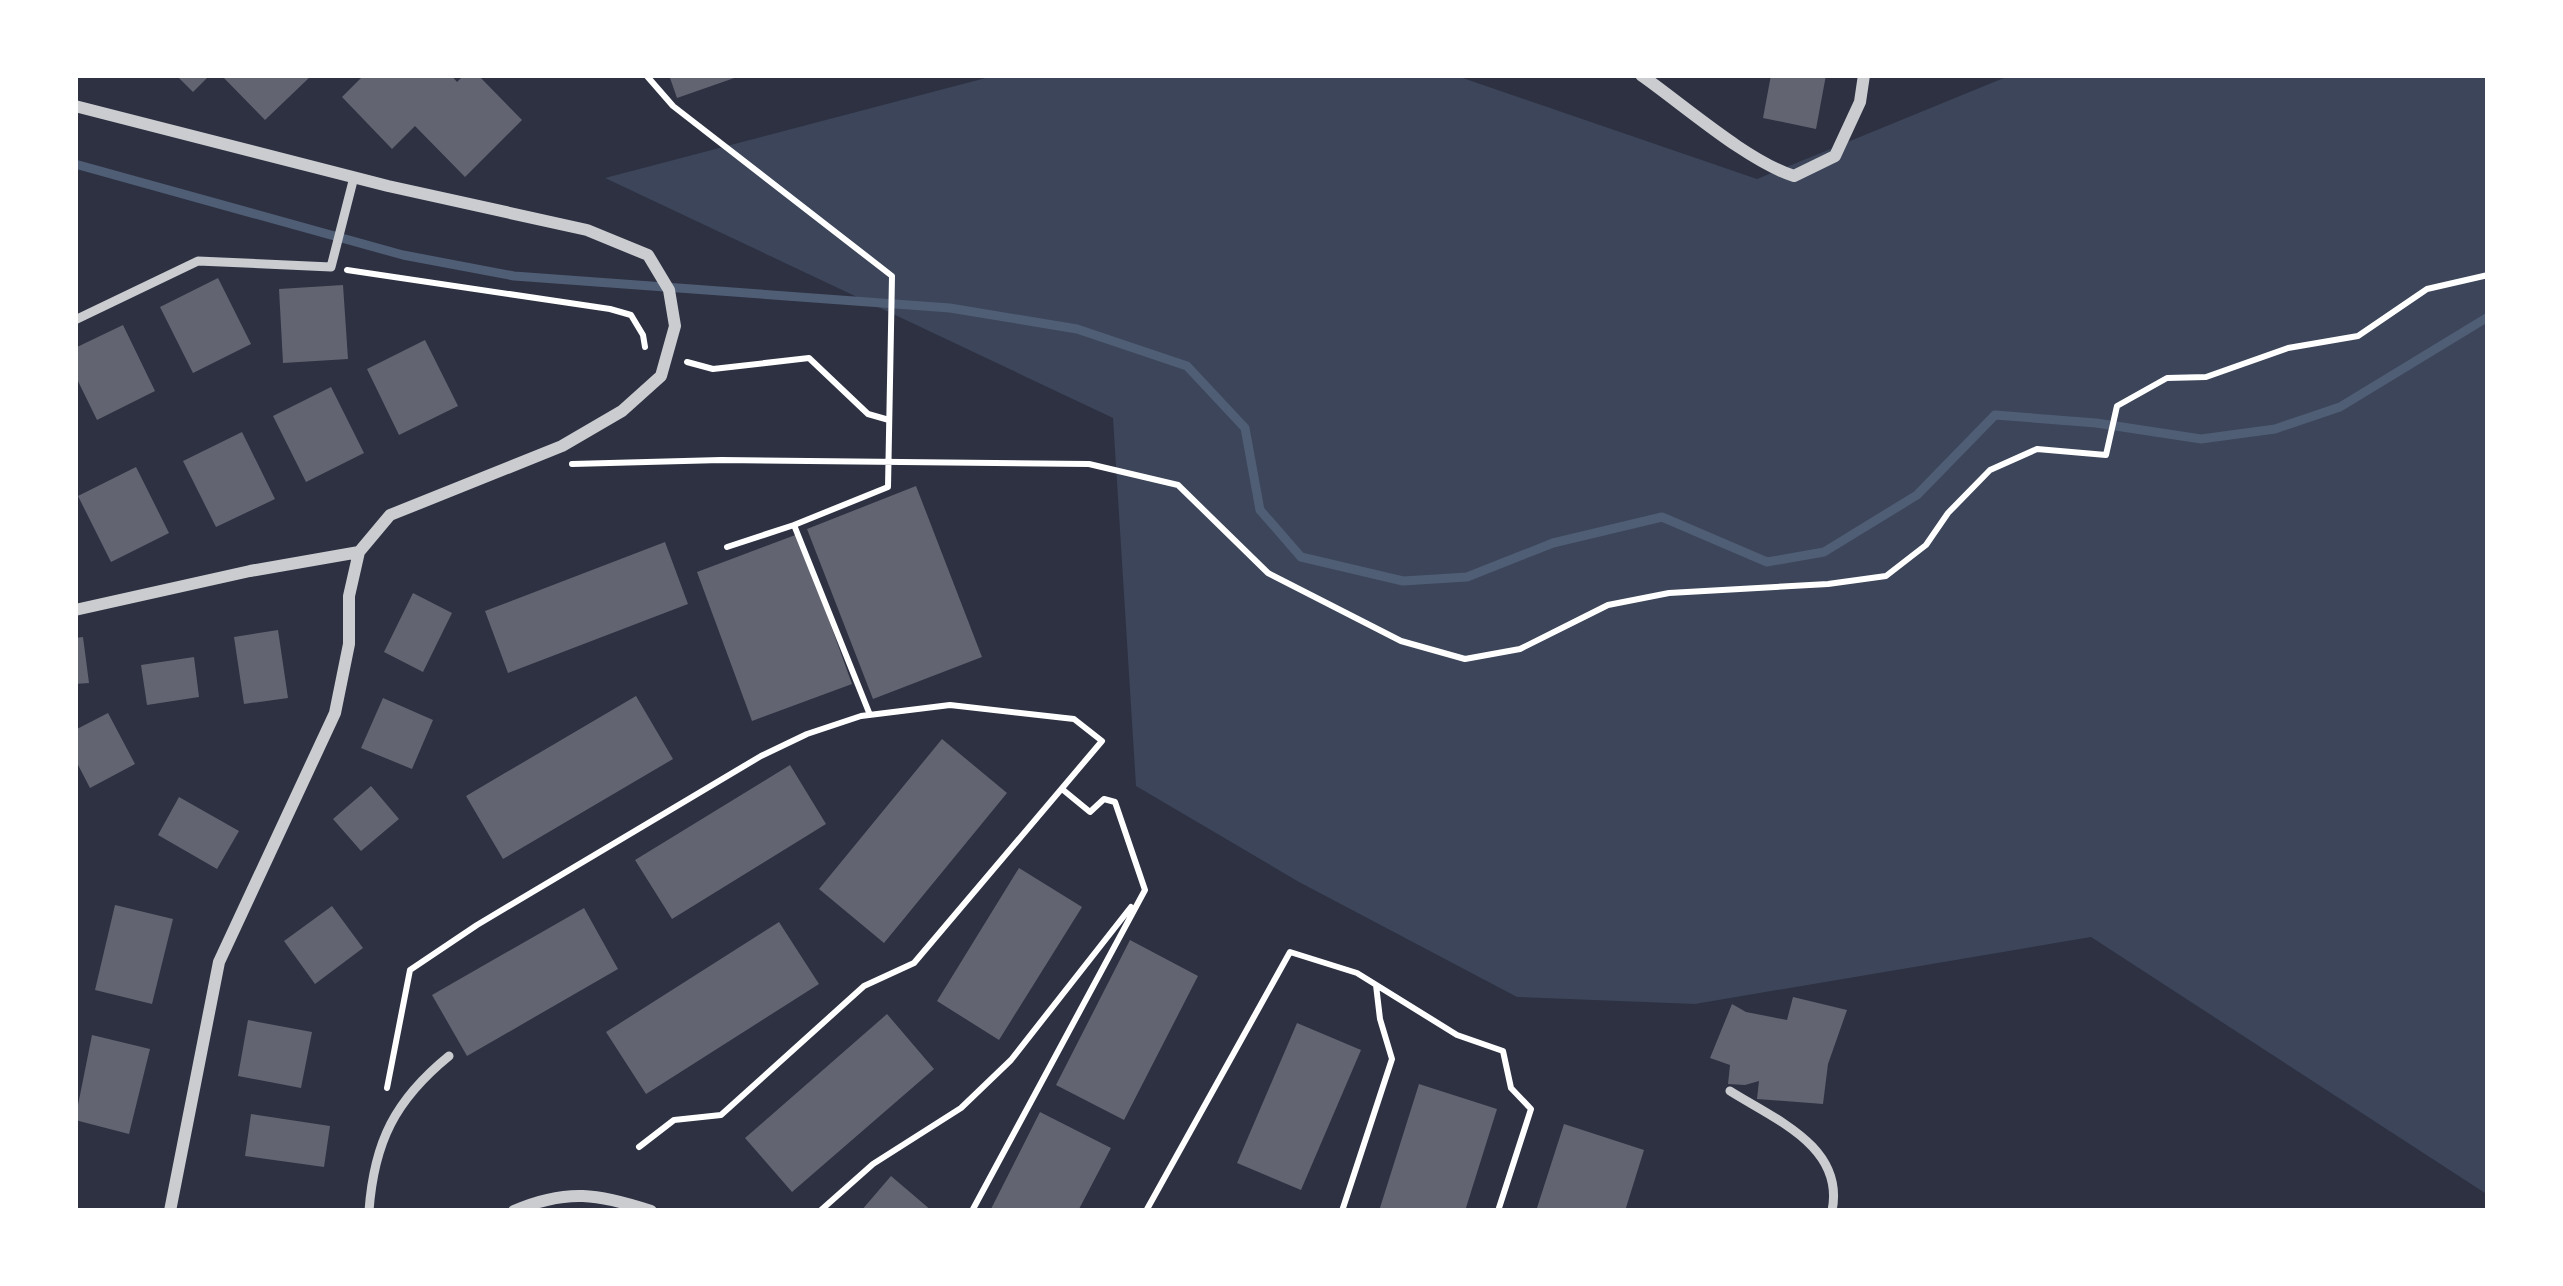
<svg xmlns="http://www.w3.org/2000/svg" width="2563" height="1286" font-family="'DejaVu Sans',sans-serif">
<style>
.green{fill:#3c4559}
.lines{fill:none;stroke-linecap:round;stroke-linejoin:round}
.stream{stroke:#4f5d75;stroke-width:9}
.building{fill:#626471}
.path{stroke:#fff;stroke-width:6}
.service{stroke:#caccd0;stroke-width:9}
.minor{stroke:#caccd0;stroke-width:12}
</style>
<rect width="100%" height="100%" fill="#2d3142"/>
<path class="green" d="M 997,75 L 1454,75 L 1757,179 L 2011,75 L 2488,75 L 2488,1195 L 2091,937 L 1695,1004 L 1517,997 L 1299,882 L 1136,786 L 1113,418 L 605,178 Z"/>
<g class="lines">
<path class="stream" d="M 75,164 L 403,255 L 514,276 L 950,308 L 1077,329 L 1187,366 L 1245,428 L 1260,510 L 1301,557 L 1403,581 L 1467,577 L 1553,543 L 1662,517 L 1767,562 L 1824,552 L 1917,495 L 1995,415 L 2096,423 L 2201,439 L 2275,429 L 2340,407 L 2488,317"/>
</g>
<path class="building" d="M 176,75 L 210,75 L 193,92 Z
M 221,75 L 312,75 L 265,120 Z
M 364,75 L 451,75 L 457,82 L 464,75 L 478,75 L 522,120 L 465,177 L 415,126 L 392,149 L 342,97 Z
M 669,75 L 740,75 L 740,76 L 677,98 Z
M 1771,75 L 1826,75 L 1816,129 L 1763,118 Z
M 218,278 L 251,344 L 193,373 L 160,307 Z
M 343,285 L 348,359 L 283,363 L 279,289 Z
M 123,325 L 155,391 L 97,420 L 75,375 L 75,348 Z
M 425,340 L 458,406 L 399,435 L 367,369 Z
M 331,387 L 364,453 L 306,482 L 273,416 Z
M 242,432 L 275,499 L 216,527 L 183,461 Z
M 136,467 L 169,533 L 111,562 L 78,496 Z
M 916,486 L 982,657 L 873,699 L 807,529 Z
M 798,534 L 852,684 L 752,721 L 697,572 Z
M 665,542 L 688,604 L 508,673 L 485,611 Z
M 413,593 L 452,613 L 423,672 L 384,652 Z
M 278,630 L 288,698 L 244,704 L 234,637 Z
M 83,637 L 89,683 L 75,684 L 75,638 Z
M 194,657 L 199,697 L 147,705 L 141,665 Z
M 636,696 L 673,759 L 503,859 L 466,796 Z
M 383,698 L 433,720 L 412,769 L 361,748 Z
M 108,713 L 135,764 L 90,788 L 75,759 L 75,730 Z
M 942,739 L 1007,793 L 884,943 L 819,889 Z
M 790,765 L 826,824 L 672,919 L 635,860 Z
M 371,786 L 399,819 L 361,851 L 333,819 Z
M 179,797 L 239,831 L 217,869 L 158,835 Z
M 1019,868 L 1082,907 L 999,1040 L 937,1001 Z
M 115,905 L 173,919 L 152,1004 L 95,990 Z
M 332,906 L 363,948 L 315,984 L 284,941 Z
M 584,908 L 618,969 L 467,1056 L 432,995 Z
M 779,922 L 819,984 L 646,1094 L 606,1032 Z
M 1130,940 L 1198,976 L 1124,1120 L 1056,1085 Z
M 1793,997 L 1847,1010 L 1828,1064 L 1823,1104 L 1757,1099 L 1759,1081 L 1745,1085 L 1728,1084 L 1730,1065 L 1710,1058 L 1732,1004 L 1746,1012 L 1787,1020 Z
M 887,1014 L 934,1069 L 792,1192 L 745,1138 Z
M 248,1020 L 312,1032 L 301,1088 L 238,1076 Z
M 1297,1023 L 1361,1050 L 1301,1190 L 1237,1163 Z
M 92,1035 L 150,1049 L 129,1134 L 75,1120 Z
M 1419,1084 L 1497,1109 L 1465,1211 L 1379,1211 Z
M 1040,1112 L 1111,1148 L 1078,1211 L 990,1211 Z
M 251,1114 L 330,1126 L 324,1167 L 245,1156 Z
M 1564,1124 L 1644,1150 L 1625,1211 L 1536,1211 Z
M 891,1176 L 932,1211 L 861,1211 Z"/>
<g class="lines">
<path class="path" d="M 646,75 L 673,106 L 892,276 L 888,487 L 794,525
M 347,270 L 610,309 L 631,315 L 643,335 L 645,347
M 687,362 L 713,369 L 809,358 L 868,414 L 889,420
M 572,464 L 721,460 L 1089,464 L 1178,485 L 1268,573 L 1401,641 L 1465,659 L 1520,649 L 1608,605 L 1669,593 L 1828,584 L 1886,576 L 1926,545 L 1948,513 L 1990,470 L 2037,449 L 2106,455 L 2117,406 L 2167,378 L 2206,377 L 2288,348 L 2358,336 L 2427,289 L 2488,275
M 727,547 L 794,525 L 870,715
M 387,1088 L 410,970 L 477,925 L 761,756 L 807,734 L 861,716 L 950,705 L 1074,719 L 1102,741 L 914,963 L 864,986 L 721,1115 L 674,1120 L 639,1147
M 820,1211 L 873,1164 L 961,1108 L 1011,1060 L 1131,907
M 972,1211 L 1145,890 L 1115,802 L 1104,799 L 1090,812 L 1062,789
M 1146,1211 L 1290,952 L 1357,973 L 1457,1035 L 1503,1051 L 1511,1088 L 1531,1109 L 1498,1211
M 1342,1211 L 1392,1059 L 1380,1019 L 1376,985"/>
<path class="service" d="M 75,320 L 198,261 L 331,267 L 354,177
M 1730,1091 C 1776,1120 1845,1147 1832,1211
M 369,1211 C 374,1142 395,1100 449,1056"/>
<path class="minor" d="M 1641,75 C 1685,106 1747,161 1794,176 L 1835,156 L 1860,102 L 1864,75
M 75,106 L 388,186 L 587,230 L 648,255 L 669,290 L 675,326 L 661,376 L 622,411 L 562,446 L 390,515 L 359,552 L 349,596 L 349,644 L 335,713 L 219,962 L 170,1211
M 75,610 L 250,571 L 359,552
M 514,1211 C 567,1188 599,1194 651,1211"/>
</g>
<rect width="2563" height="1286" fill="none" stroke="#ffffff" stroke-width="156"/>
</svg>
